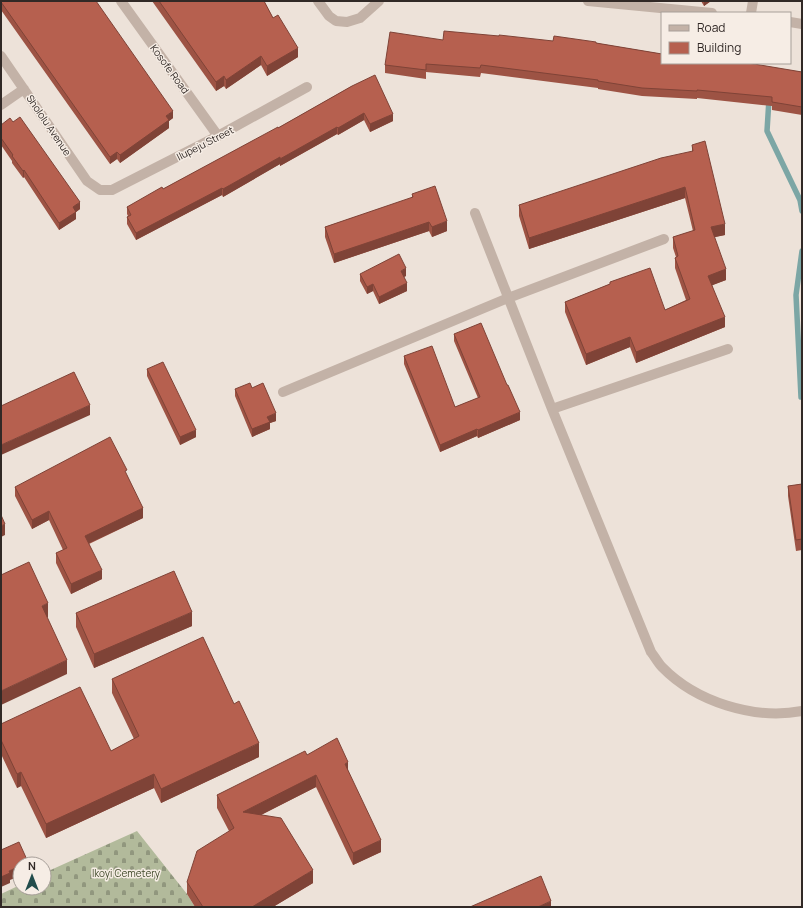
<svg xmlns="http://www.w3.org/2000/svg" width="803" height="908" font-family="Manrope,sans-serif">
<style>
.cemetery{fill:url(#cemetery-stones)}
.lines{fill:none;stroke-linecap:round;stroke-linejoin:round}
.stream{stroke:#7ca6a5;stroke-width:5.5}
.minor{stroke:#c3b2a7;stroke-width:10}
.wall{fill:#9d5344}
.shaded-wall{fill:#7f4337}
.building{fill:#b6604f;stroke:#7f4337}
.labels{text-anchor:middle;stroke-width:3;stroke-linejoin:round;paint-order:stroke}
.street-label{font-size:10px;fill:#312926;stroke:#f6ede5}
.park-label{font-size:10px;fill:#434c2d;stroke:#f6ede5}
</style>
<defs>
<pattern id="cemetery-stones" width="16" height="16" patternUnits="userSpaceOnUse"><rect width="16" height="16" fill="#b2ba9b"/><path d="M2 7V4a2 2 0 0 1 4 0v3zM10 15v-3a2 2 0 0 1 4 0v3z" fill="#91977e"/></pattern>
</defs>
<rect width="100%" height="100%" fill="#ede2d9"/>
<path class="cemetery" d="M 137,831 L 187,894 L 195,907 L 1,907 L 1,894 L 20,885 L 20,888 L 44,888 L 44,873 Z"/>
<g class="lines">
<path class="stream" d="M 769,99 L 767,131 L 800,200 L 802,211
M 801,397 L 796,295 L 802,251"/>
<path class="minor" d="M 121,1 L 218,136
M 318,1 L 329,16 L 336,21 L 347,22 L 360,18 L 379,1
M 588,1 L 712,13
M 751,13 L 753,1
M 790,22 L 802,24
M 1,56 L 87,181 L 100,190 L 112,190 L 218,136 L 307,87
M 1,105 L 24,89
M 475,213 L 552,409 L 651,652 C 655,657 658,663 662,667 C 696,702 754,720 802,711
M 283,392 L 508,298 L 664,239
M 552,409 L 728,349"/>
</g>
<path class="wall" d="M 1,1 L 173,118 L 169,121 L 169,128 L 120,163 L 117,159 L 110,164 L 1,10 Z
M 152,1 L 264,1 L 273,18 L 298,57 L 267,76 L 261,65 L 226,89 L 224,86 L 216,91 Z
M 701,1 L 711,1 L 704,6 Z
M 443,40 L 553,41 L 596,43 L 662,54 L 802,72 L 802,115 L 772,110 L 772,106 L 697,98 L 697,99 L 642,96 L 598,89 L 598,88 L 481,73 L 480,77 L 426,72 L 426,79 L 385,73 L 385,65 Z
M 352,86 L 393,121 L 370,132 L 364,120 L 338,135 L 337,134 L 280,166 L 280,164 L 223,197 L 222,195 L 136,240 L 127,224 L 127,217 L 128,216 L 127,214 L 127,207 L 163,189 L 278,128 Z
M 1,125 L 80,209 L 76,212 L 76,219 L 59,230 L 24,177 L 23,178 L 12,163 L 12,161 L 1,145 Z
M 692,145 L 725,235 L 714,237 L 726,280 L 712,285 L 725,327 L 636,363 L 630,347 L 586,365 L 565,312 L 565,302 L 610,284 L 610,282 L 665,310 L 686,300 L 675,268 L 675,258 L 676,257 L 673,248 L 673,237 L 693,231 L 685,198 L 529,249 L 519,216 L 519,205 L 692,152 Z
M 412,194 L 447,231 L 432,237 L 429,231 L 334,263 L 325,237 L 325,227 L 412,198 Z
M 360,274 L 406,276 L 404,277 L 407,291 L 379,304 L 373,291 L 367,294 L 360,281 Z
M 454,334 L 520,420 L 478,438 L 477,436 L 440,452 L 404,364 L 404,356 L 455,407 L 478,398 L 454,341 Z
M 147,369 L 196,437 L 180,445 L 147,376 Z
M 252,388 L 276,421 L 270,423 L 270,429 L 252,437 L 235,396 L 235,389 Z
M 127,475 L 143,518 L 89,544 L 102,579 L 71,594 L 56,563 L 56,553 L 63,550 L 49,520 L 32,529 L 15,496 L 15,487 Z
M 802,484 L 802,550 L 796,551 L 788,496 L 788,486 Z
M 76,613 L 192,626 L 94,668 L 76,627 Z
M 112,679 L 259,757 L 161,803 L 154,788 L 46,838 L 21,786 L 17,788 L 1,754 L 1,724 L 111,751 L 134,739 L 112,693 Z
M 307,755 L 348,771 L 381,852 L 353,865 L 316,787 L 261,815 L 313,883 L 273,907 L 195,907 L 187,894 L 187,882 L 229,831 L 217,808 L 217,795 Z"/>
<path class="shaded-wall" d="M 704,1 L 711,1 L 704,6 Z
M 298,48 L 298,57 L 267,76 L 267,66 Z
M 261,56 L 261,65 L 226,89 L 226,80 Z
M 224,76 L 224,86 L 216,91 L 216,82 Z
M 173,111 L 173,118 L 169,121 L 169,128 L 120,163 L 120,155 L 166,116 Z
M 364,113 L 364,120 L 338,135 L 338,128 Z
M 393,114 L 393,121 L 370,132 L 370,124 Z
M 337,127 L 337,134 L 280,166 L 280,159 Z
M 117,152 L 117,159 L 110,164 L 110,157 Z
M 280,157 L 280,164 L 223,197 L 223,189 Z
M 24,170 L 24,177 L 23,178 L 23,171 Z
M 685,187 L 685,198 L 529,249 L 529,238 Z
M 222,188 L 222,195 L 136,240 L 136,233 Z
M 80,202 L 80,209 L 76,212 L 76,219 L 59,230 L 59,223 L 73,207 Z
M 447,221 L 447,231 L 432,237 L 432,227 Z
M 429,222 L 429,231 L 334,263 L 334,254 Z
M 725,224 L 725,235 L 711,238 L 711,227 Z
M 406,268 L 406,276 L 401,278 L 401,271 Z
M 726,269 L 726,280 L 708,287 L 708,276 Z
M 407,283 L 407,291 L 379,304 L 379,297 Z
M 373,284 L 373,291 L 367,294 L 367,287 Z
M 725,317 L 725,327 L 636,363 L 636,352 Z
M 630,337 L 630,347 L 586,365 L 586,354 Z
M 90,405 L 90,415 L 1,455 L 1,445 Z
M 520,412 L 520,420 L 478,438 L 478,430 Z
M 276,413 L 276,421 L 270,423 L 270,429 L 252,437 L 252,429 L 267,417 Z
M 477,429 L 477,436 L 440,452 L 440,445 Z
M 196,430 L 196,437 L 180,445 L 180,437 Z
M 143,508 L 143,518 L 85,545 L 85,536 Z
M 49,511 L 49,520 L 32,529 L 32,520 Z
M 5,524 L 5,535 L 1,537 L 1,526 Z
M 102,570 L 102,579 L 71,594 L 71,584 Z
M 48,603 L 48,617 L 42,620 L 42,606 Z
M 192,612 L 192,626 L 94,668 L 94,654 Z
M 67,660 L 67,674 L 1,705 L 1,691 Z
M 259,743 L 259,757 L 161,803 L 161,789 Z
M 348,762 L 348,774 L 345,764 Z
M 21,772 L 21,786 L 17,788 L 17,774 Z
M 154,774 L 154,788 L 46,838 L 46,824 Z
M 316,775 L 316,787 L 243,824 L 243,812 Z
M 381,840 L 381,852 L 353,865 L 353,853 Z
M 20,866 L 20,876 L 10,880 L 10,883 L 1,887 L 1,877 L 9,871 Z
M 313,870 L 313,883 L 273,907 L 252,907 Z
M 551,901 L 551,907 L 538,907 Z"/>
<path class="building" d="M 1,1 L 96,1 L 173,111 L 166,116 L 169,120 L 120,155 L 117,152 L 110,157 L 1,2 Z
M 159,1 L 264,1 L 273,18 L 278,15 L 298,48 L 267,66 L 261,56 L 226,80 L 224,76 L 216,82 Z
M 444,31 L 499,36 L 499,35 L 553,41 L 554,36 L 596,42 L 596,43 L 662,54 L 662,63 L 748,63 L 802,72 L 802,107 L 772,102 L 772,97 L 697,90 L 697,91 L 642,88 L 598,81 L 598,80 L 481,65 L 480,68 L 426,64 L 426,70 L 385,65 L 390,32 L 443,40 Z
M 375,75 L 393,114 L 370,124 L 364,113 L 338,128 L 337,127 L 280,159 L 280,157 L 223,189 L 222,188 L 136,233 L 127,217 L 131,215 L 127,207 L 162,187 L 163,189 L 278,127 L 278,128 L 352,86 Z
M 20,117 L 80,202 L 73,207 L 76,212 L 59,223 L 24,170 L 23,171 L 12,156 L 13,155 L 1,138 L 1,125 L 10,118 L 13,122 Z
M 705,141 L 725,224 L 711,227 L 726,269 L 708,276 L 725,317 L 636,352 L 630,337 L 586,354 L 565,302 L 610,284 L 610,282 L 650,268 L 665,310 L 690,299 L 675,258 L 678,256 L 673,237 L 695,230 L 685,187 L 529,238 L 519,205 L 661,158 L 693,151 L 692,145 Z
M 435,186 L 447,221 L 432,227 L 429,222 L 334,254 L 325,227 L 413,197 L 412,194 Z
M 399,254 L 406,268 L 401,271 L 407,283 L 379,297 L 373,284 L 367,287 L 360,274 Z
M 481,323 L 507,385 L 508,385 L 520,412 L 478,430 L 477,429 L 440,445 L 404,356 L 432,346 L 455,407 L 480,397 L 454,334 Z
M 163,362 L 196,430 L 180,437 L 147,369 Z
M 74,372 L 90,405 L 1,445 L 1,406 Z
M 250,383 L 252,388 L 263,383 L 276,413 L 267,417 L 270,422 L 252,429 L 235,389 Z
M 110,437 L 127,470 L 125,471 L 143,508 L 85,536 L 102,570 L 71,584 L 56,553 L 67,548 L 49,511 L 32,520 L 15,487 Z
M 802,484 L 802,539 L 796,540 L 788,486 Z
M 1,515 L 5,524 L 1,526 Z
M 29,562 L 48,603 L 42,606 L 67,660 L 1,691 L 1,575 Z
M 174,571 L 192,612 L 94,654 L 76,613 Z
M 203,637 L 234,704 L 239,701 L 259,743 L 161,789 L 154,774 L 46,824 L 21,772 L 17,774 L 1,740 L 1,724 L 80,687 L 111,751 L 139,736 L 112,679 Z
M 337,738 L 348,762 L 345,764 L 381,840 L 353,853 L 316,775 L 243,812 L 281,818 L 313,870 L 252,907 L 203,907 L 187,882 L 197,851 L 234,828 L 217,795 L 305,751 L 307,755 Z
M 19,842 L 28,862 L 24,864 L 20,864 L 20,866 L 9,871 L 10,873 L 1,877 L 1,850 Z
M 541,876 L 551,901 L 538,907 L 470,907 Z"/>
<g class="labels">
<g class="street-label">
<text transform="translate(170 69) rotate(54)" y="4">Kosofe Road</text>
<text transform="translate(49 125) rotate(56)" y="4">Shololu Avenue</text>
<text transform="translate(205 143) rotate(-27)" y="4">Ilupeju Street</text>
</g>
<g class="park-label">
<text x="126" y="877">Ikoyi Cemetery</text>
</g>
</g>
<rect width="803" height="908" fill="none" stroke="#312926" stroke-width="4"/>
<rect x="661" y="12" width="130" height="52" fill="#f6ede5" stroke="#a79f99"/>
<rect x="669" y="25" width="20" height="6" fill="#c3b2a7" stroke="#a79f99"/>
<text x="697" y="32" font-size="12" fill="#312926">Road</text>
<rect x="669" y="42" width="20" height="12" fill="#b6604f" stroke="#a79f99"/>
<text x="697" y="52" font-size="12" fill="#312926">Building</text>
<g transform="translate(32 876)"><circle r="19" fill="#f6ede5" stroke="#a79f99"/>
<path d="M0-3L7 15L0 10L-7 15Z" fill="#224d4c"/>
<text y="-6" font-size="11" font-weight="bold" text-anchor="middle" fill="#312926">N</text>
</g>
</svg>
